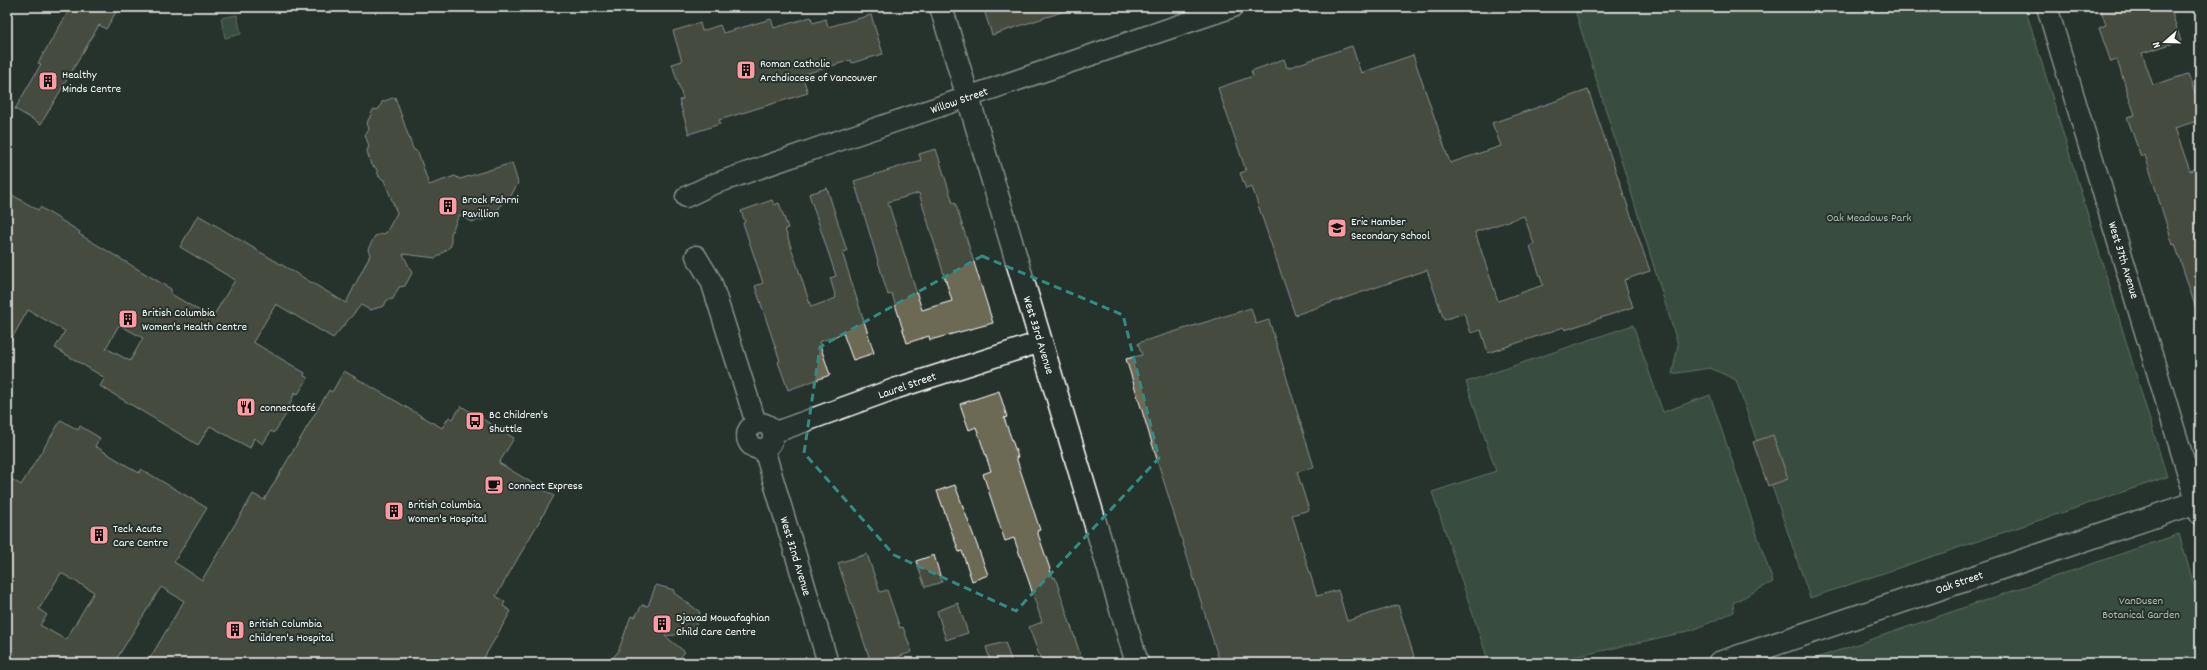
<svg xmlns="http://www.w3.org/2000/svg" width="2207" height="670" font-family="Dekko,sans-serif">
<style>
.green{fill:#4f6e57;stroke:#a7b6ab}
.building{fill:#6c6955;stroke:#fff;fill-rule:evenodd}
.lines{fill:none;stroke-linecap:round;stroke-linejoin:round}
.street-casing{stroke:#fff;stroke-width:23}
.secondary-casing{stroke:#fff;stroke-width:25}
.street{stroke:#26332d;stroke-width:20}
.secondary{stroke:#26332d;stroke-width:22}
.marked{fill:none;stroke:#338b84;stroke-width:3;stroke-dasharray:8 5;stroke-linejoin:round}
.labels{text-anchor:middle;stroke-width:4;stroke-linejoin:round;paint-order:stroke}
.poi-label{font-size:12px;fill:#fff;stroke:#26332d;text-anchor:start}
.street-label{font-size:12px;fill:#fff;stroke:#26332d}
.park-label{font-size:12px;fill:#b0beb3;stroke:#26332d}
</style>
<rect width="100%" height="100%" fill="#26332d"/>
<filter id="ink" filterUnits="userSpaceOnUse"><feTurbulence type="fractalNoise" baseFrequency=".025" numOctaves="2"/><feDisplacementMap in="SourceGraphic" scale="8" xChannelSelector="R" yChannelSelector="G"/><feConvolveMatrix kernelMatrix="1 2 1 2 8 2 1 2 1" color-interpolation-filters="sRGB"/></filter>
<g filter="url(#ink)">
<path class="green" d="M 1574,7 L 2025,7 L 2167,477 L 1810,598 L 1736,380 L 1710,368 L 1672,374 L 1678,345 Z
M 237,15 L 241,34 L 225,38 L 221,18 Z
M 1633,325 L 1663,412 L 1710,395 L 1773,582 L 1733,603 L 1734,612 L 1693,630 L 1672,635 L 1548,663 L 1489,663 L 1432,492 L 1496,471 L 1466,382 Z
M 2179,534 L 2200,606 L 2200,663 L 1802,663 Z"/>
<path class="building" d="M 71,7 L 119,7 L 106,29 L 99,25 L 41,124 L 15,109 L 41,64 L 38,63 Z
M 983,7 L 1071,7 L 1071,9 L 992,35 Z
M 2100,7 L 2170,7 L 2181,41 L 2142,53 L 2153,85 L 2188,74 L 2200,106 L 2200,120 L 2175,128 L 2190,171 L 2200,167 L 2200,311 L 2197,312 L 2175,244 L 2173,245 L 2145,155 L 2141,157 L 2127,117 L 2135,115 L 2117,60 L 2111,62 L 2099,28 L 2106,25 Z
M 871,15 L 883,54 L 852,63 L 851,60 L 802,75 L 808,93 L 719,120 L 720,124 L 689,134 L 679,100 L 683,99 L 672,64 L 682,61 L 673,31 L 700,23 L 702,31 L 720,25 L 723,33 L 771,19 L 774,28 L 811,17 L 813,23 L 826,19 L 828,27 Z
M 1352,46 L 1361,73 L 1413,55 L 1450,163 L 1501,146 L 1492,123 L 1588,90 L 1650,271 L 1624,280 L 1633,307 L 1565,330 L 1564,327 L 1488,353 L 1481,330 L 1471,333 L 1464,313 L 1444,320 L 1427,270 L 1295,315 L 1252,187 L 1246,189 L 1240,173 L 1246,171 L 1218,88 L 1253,76 L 1251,71 L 1284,59 L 1287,68 ZM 1524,216 L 1534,244 L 1530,246 L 1543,285 L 1498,301 L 1475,232 Z
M 395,97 L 413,149 L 418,152 L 429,185 L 455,176 L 460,179 L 512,163 L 518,183 L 508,201 L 502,203 L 499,209 L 488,213 L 485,219 L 471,222 L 459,215 L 451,234 L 451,246 L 436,258 L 403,254 L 412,273 L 405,286 L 399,287 L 393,299 L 387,300 L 384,306 L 370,310 L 361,305 L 333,338 L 276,304 L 253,342 L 305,373 L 304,376 L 308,378 L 298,394 L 295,392 L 285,416 L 274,433 L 271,431 L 263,444 L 254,438 L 250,448 L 210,426 L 198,445 L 100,386 L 105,378 L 55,348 L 65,331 L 28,310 L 7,347 L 7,192 L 38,210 L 40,207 L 80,232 L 79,234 L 171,289 L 171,294 L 212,318 L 235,280 L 180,247 L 198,215 L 346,303 L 370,255 L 368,249 L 375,236 L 386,233 L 397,213 L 384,180 L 379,177 L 376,168 L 371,165 L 367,151 L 369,146 L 365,135 L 369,129 L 367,123 L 373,110 L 379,109 L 382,102 ZM 119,325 L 143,338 L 130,361 L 106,348 Z
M 936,149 L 953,203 L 955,202 L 993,323 L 930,340 L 929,336 L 907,343 L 892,294 L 888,295 L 854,181 L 921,160 L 919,154 ZM 919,193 L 952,301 L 922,310 L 888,202 Z
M 827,188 L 847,251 L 842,252 L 874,353 L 853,360 L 843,333 L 819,342 L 830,375 L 788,390 L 778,362 L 780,361 L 755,286 L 763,283 L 743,223 L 745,222 L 741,211 L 772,200 L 774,205 L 779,203 L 788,228 L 785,229 L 811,307 L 836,298 L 830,278 L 836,276 L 809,194 Z
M 1251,308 L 1256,324 L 1269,320 L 1314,467 L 1297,472 L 1309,510 L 1292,515 L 1317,596 L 1338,590 L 1347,621 L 1398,605 L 1416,663 L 1220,663 L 1126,359 L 1142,355 L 1138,343 Z
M 344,371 L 442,428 L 449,417 L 453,419 L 461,406 L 514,438 L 499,463 L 554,496 L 496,596 L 505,602 L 503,606 L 511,611 L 481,663 L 147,663 L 184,601 L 161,587 L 114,663 L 7,663 L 7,476 L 21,485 L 61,420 L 78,430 L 80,426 L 100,438 L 95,446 L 139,473 L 141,469 L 207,508 L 174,562 L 202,580 L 253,494 L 264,500 L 329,390 L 332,392 ZM 61,573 L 94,592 L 66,640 L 40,625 L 47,615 L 39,609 Z
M 999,391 L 1007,417 L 1004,418 L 1018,457 L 1016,457 L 1040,530 L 1037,531 L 1053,578 L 1055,577 L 1083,663 L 1042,663 L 1029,627 L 1042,622 L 1030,585 L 1014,538 L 1005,541 L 983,474 L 991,471 L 976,427 L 969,430 L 960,404 Z
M 1773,435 L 1788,479 L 1768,486 L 1753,442 Z
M 955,485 L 988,575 L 972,581 L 962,551 L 959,552 L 937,491 Z
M 867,554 L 880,592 L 887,590 L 900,628 L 903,627 L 912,652 L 881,663 L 871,663 L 838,563 Z
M 934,555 L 942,582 L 925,587 L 916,561 Z
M 656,585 L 674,590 L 674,593 L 700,612 L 693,633 L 665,636 L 685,652 L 675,663 L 608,663 L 618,652 L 631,616 L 635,617 L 642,605 L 648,606 Z
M 958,603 L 968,633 L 946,640 L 937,611 Z
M 1005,642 L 1012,663 L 991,663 L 986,647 Z"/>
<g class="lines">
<g class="street-casing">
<path id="street" d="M 2047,7 L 2200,514
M 686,197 L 711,185 L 823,146 L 1233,7
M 696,256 L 711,281 L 756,423
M747 436a13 13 0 1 1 26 0a13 13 0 1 1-26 0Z
M 773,433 L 897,388 L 1041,342
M 764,449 L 828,663"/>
</g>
<g class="secondary-casing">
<path id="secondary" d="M 941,7 L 1137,663
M 1719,663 L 2200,501"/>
</g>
<use href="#street" class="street"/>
<use href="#secondary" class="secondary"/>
</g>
</g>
<path d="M0 0H2207V670H0ZM 982,256 L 1123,315 L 1159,458 L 1016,611 L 894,555 L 804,453 L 820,347 Z" fill="#26332d" fill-opacity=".55" fill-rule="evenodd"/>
<path class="marked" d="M 982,256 L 1123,315 L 1159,458 L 1016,611 L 894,555 L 804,453 L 820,347 Z"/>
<defs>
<g id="building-square" transform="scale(1)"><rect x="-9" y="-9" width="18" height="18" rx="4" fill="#ff9aa2" stroke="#26332d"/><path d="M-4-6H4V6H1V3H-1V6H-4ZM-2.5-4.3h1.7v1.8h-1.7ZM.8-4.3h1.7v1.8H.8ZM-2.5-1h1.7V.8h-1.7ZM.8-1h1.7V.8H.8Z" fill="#111"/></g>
<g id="school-square" transform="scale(1)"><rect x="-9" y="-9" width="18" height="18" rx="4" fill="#ff9aa2" stroke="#26332d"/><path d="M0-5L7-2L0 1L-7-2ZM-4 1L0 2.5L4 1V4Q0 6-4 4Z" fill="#111"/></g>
<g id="restaurant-square" transform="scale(1)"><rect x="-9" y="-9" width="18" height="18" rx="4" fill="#ff9aa2" stroke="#26332d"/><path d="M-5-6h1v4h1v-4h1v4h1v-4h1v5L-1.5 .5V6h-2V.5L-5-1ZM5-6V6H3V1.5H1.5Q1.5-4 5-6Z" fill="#111"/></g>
<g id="bus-square" transform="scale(1)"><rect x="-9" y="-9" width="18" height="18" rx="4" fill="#ff9aa2" stroke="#26332d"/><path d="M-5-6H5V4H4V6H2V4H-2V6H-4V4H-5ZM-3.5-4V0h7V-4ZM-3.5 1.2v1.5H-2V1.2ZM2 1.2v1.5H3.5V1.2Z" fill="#111"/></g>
<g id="cafe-square" transform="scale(1)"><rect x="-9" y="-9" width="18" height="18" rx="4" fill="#ff9aa2" stroke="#26332d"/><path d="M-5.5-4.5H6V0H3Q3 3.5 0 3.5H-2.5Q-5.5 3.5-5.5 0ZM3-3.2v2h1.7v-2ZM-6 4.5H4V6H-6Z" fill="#111"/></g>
</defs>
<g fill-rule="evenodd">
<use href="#building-square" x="746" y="70"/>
<use href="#building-square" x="48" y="81"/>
<use href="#building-square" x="448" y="206"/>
<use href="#school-square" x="1337" y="228"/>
<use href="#building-square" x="128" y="319"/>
<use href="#restaurant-square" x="246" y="407"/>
<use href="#bus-square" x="475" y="421"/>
<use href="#cafe-square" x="494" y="485"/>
<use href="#building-square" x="394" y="511"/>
<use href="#building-square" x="99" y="535"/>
<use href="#building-square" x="662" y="624"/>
<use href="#building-square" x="235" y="630"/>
</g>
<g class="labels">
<g class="poi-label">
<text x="760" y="67">Roman Catholic<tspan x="760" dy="14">Archdiocese of Vancouver</tspan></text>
<text x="62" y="78">Healthy<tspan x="62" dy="14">Minds Centre</tspan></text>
<text x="462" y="203">Brock Fahrni<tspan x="462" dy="14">Pavillion</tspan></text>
<text x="1351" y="225">Eric Hamber<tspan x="1351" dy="14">Secondary School</tspan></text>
<text x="142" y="316">British Columbia<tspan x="142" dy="14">Women's Health Centre</tspan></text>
<text x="260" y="411">connectcafé</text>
<text x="489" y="418">BC Children's<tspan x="489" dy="14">Shuttle</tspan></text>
<text x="508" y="489">Connect Express</text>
<text x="408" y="508">British Columbia<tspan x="408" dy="14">Women's Hospital</tspan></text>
<text x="113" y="532">Teck Acute<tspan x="113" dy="14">Care Centre</tspan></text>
<text x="676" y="621">Djavad Mowafaghian<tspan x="676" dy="14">Child Care Centre</tspan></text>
<text x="249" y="627">British Columbia<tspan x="249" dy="14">Children's Hospital</tspan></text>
</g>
<g class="street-label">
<text transform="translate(959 100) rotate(-19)" y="4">Willow Street</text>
<text transform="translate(2124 260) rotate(73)" y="4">West 37th Avenue</text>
<text transform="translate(1039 335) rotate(73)" y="4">West 33rd Avenue</text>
<text transform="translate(907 385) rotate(-19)" y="4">Laurel Street</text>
<text transform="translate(796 556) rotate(73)" y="4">West 32nd Avenue</text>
<text transform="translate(1959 582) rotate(-19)" y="4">Oak Street</text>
</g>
<g class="park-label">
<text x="1869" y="221">Oak Meadows Park</text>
<text x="2141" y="604">VanDusen<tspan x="2141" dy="14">Botanical Garden</tspan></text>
</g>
</g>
<rect width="2207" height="670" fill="none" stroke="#26332d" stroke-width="24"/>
<rect x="12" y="12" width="2183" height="646" fill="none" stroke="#fff" stroke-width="1.5" filter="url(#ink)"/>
<g transform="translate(2165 42) rotate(250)" stroke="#26332d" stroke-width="3" paint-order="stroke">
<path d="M0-3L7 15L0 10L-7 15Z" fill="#ffffff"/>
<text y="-6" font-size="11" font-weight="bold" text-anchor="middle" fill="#ffffff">N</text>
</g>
</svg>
